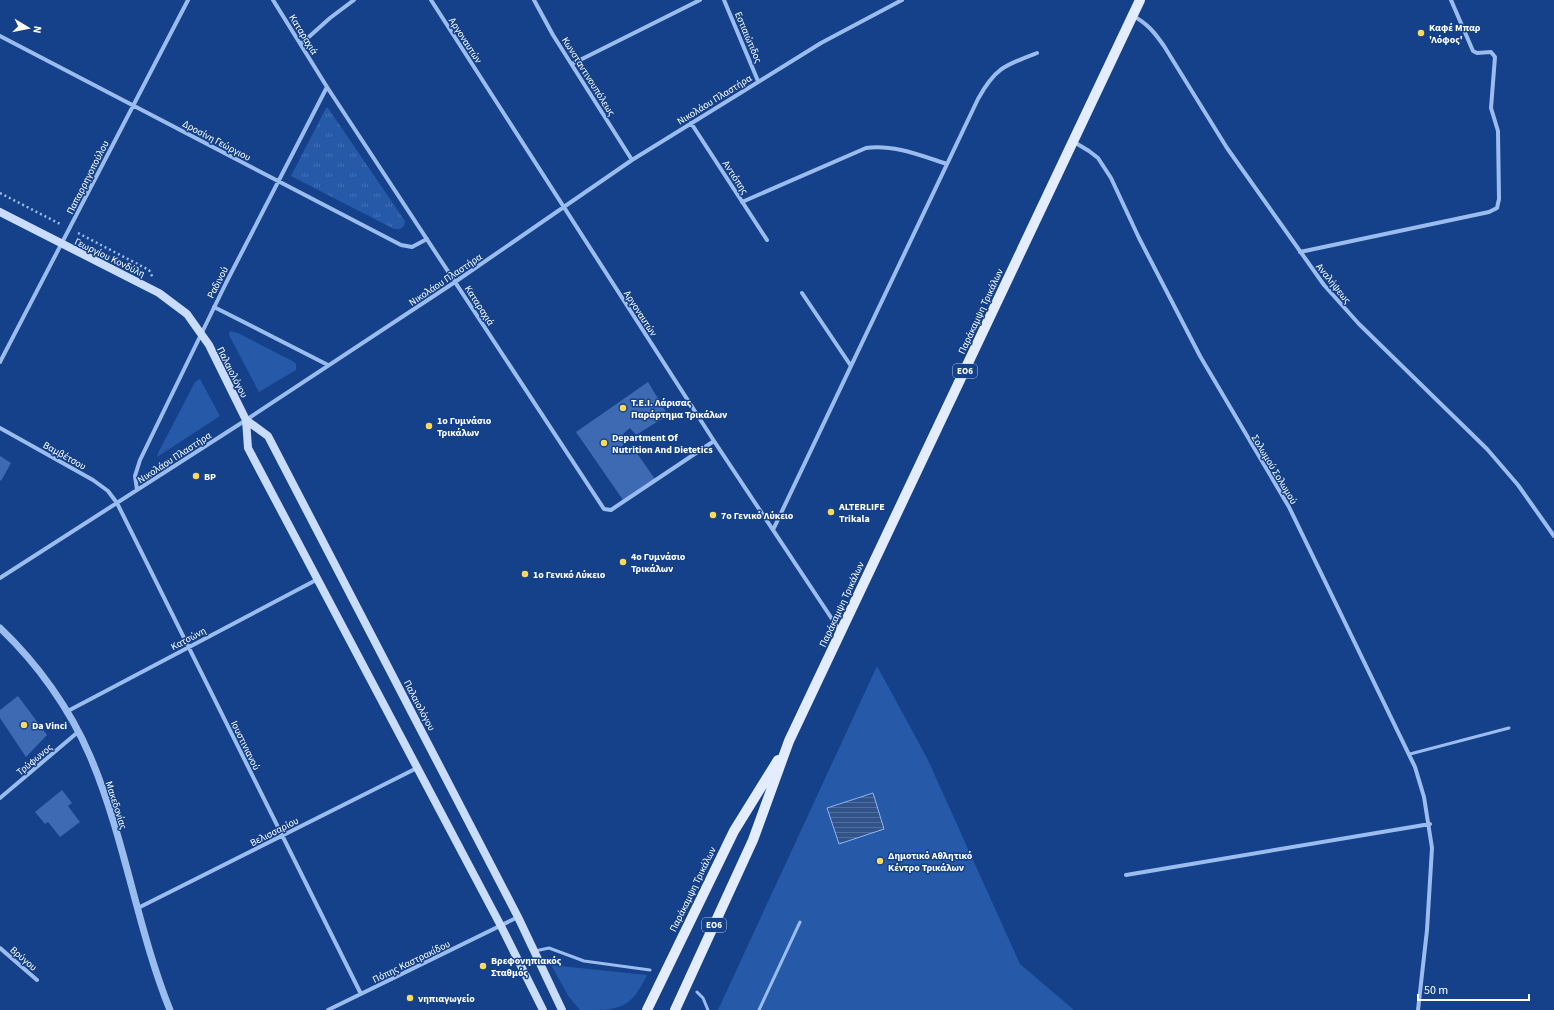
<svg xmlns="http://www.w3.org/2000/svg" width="1554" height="1010" font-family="'Source Sans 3',sans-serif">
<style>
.green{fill:#2659a8}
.park{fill:url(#park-tufts)}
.water{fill:url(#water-rules);stroke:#8db6f3}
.building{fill:#3d6ab3}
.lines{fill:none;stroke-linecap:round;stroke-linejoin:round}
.path{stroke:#9bbcef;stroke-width:2.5;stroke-dasharray:2 3;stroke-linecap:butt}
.service{stroke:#9bbcef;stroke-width:3}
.minor{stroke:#9bbcef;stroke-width:4}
.tertiary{stroke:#9bbcef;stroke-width:7}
.secondary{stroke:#c9dcfb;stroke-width:8}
.primary{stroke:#e4edff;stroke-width:10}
.poi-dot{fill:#ffd95a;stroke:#144189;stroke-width:1.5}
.labels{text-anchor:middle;stroke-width:3;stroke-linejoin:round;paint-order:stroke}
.shield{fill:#144189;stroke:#b8c6dc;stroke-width:1}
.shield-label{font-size:9px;font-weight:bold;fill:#fff}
.poi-label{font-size:10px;font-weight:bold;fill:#fff;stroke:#144189;text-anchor:start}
.street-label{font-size:10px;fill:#fff;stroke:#144189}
</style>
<defs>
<pattern id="park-tufts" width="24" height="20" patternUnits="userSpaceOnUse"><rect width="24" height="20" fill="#2659a8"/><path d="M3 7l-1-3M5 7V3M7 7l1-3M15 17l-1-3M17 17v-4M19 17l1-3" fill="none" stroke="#4772b5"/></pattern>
<pattern id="water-rules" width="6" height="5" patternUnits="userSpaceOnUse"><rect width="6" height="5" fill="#325389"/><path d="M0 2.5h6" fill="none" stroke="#516d9b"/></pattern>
</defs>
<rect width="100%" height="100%" fill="#144189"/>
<path class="green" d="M 230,331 L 238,333 L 294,362 L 296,364 L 296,370 L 259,392 L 229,335 Z
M 200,379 L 220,416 L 157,457 L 158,453 L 195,382 Z
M 877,666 L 927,758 L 1020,964 L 1074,1010 L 718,1010 Z
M 551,965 L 647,975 C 630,1010 620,1010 580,1010 L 569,997 Z"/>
<path class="park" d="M 326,108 L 328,108 L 405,221 L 404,226 L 400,229 L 394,229 L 291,176 Z"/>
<path class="water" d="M 873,793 L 884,829 L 839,844 L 827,808 Z"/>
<path class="building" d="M 648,382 L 668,415 L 636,435 L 630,428 L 623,434 L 628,440 L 621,447 L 625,455 L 634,449 L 655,479 L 623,500 L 576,432 Z
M 0,456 L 11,463 L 1,481 L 0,480 Z
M 18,696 L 47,735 L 26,757 L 0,718 L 0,710 Z
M 62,790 L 72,803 L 68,806 L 80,822 L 60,837 L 48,822 L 45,824 L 35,812 Z"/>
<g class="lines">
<path class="path" d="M 0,193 L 62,225
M 78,233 L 149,270 L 153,278"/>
<path class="service" d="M 1410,754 L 1509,728
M 535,951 L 549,948 L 584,961 L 650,970
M 697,992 L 703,998 L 708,1010
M 759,1010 L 800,922"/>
<path class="minor" d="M 273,0 L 327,87 L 604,509 L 611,510 L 714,441
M 431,0 L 714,441 L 840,631
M 534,0 L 553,35 L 632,160
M 724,0 L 758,81
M 1133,16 C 1147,23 1155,33 1164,46 L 1227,148 L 1324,285 L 1359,324 L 1487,449 L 1518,485 L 1554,536
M 0,36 L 401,245 L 412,247 L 427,239
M 301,44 L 330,18 L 354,0
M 572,64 L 700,0
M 691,123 L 767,240
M 1074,142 L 1089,151 L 1098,158 L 1111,178 L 1139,238 L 1200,356 L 1289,507 L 1415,767 L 1424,797 L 1432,848 L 1427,930 L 1418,1010
M 742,202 L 866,148 C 893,144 922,156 947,164
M 1300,252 L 1489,212 L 1497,208 L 1499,199 L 1498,131 L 1491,108 L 1495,57 L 1491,52 L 1477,53 L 1473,51 L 1451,0
M 802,293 L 851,366
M 214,307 L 328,365
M 0,362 L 188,0
M 0,428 L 93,480 L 108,491 L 117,503 L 361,994
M 137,490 L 135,476 L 140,460 L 226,283 L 327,87
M 773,530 L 978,99 C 995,68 1005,65 1037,53
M 0,578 L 246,420 L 455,282 L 632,160 L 821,43 L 902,0
M 66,712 L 318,579
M 0,798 L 78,732
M 1126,875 L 1430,824
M 138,908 L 417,768
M 0,948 L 37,980
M 328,1010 L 518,917"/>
<path class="tertiary" d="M 0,628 C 37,663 70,709 90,756 C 125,838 137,928 170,1010"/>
<path class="secondary" d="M 0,212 L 159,293 L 187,314 L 209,345 L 246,420 L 248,448 L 501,926 L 543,1010
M 246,420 L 268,436 L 518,917 L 562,1010"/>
<path class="primary" d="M 647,1010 L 734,831 L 778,760
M 675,1010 L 753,840 L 789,741 L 1140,0"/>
</g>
<g class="poi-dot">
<circle cx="1421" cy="33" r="4"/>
<circle cx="623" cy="408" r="4"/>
<circle cx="429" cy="426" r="4"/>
<circle cx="604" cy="443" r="4"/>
<circle cx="196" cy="476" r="4"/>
<circle cx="831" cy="512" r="4"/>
<circle cx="713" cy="515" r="4"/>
<circle cx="623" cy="562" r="4"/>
<circle cx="525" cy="574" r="4"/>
<circle cx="24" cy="725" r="4"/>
<circle cx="880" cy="861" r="4"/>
<circle cx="483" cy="966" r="4"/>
<circle cx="410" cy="998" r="4"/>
</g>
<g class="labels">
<g class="shield">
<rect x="953" y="364" width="24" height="14" rx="3"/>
<rect x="702" y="918" width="24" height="14" rx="3"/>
</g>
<g class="shield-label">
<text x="965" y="374">ΕΟ6</text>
<text x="714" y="928">ΕΟ6</text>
</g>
<g class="poi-label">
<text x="1429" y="31">Καφέ Μπαρ<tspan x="1429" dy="12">'Λόφος'</tspan></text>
<text x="631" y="406">Τ.Ε.Ι. Λάρισας<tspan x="631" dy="12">Παράρτημα Τρικάλων</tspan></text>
<text x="437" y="424">1ο Γυμνάσιο<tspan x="437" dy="12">Τρικάλων</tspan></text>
<text x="612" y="441">Department Of<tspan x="612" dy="12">Nutrition And Dietetics</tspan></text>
<text x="204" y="480">BP</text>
<text x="839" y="510">ALTERLIFE<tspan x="839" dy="12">Trikala</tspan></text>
<text x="721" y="519">7ο Γενικό Λύκειο</text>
<text x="631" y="560">4ο Γυμνάσιο<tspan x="631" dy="12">Τρικάλων</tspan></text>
<text x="533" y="578">1ο Γενικό Λύκειο</text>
<text x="32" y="729">Da Vinci</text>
<text x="888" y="859">Δημοτικό Αθλητικό<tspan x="888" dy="12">Κέντρο Τρικάλων</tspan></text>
<text x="491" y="964">Βρεφονηπιακός<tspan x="491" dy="12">Σταθμός</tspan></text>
<text x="418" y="1002">νηπιαγωγείο</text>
</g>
<g class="street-label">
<text transform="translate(304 34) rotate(58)" y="4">Καταραχιά</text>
<text transform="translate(749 37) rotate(67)" y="4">Εστιαιώτιδος</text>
<text transform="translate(466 40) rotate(57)" y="4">Αργοναυτών</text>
<text transform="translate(589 76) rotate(58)" y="4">Κωνσταντινουπόλεως</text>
<text transform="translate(714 99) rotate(-32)" y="4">Νικολάου Πλαστήρα</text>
<text transform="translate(217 140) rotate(28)" y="4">Δροσίνη Γεώργιου</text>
<text transform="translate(87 177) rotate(-63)" y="4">Παπαρρηγοπούλου</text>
<text transform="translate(736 177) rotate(57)" y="4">Αντιόπης</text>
<text transform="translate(110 257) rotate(26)" y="4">Γεωργίου Κονδύλη</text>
<text transform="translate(445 279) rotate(-34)" y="4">Νικολάου Πλαστήρα</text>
<text transform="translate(217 282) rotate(-63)" y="4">Ραδινού</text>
<text transform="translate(1334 283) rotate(51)" y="4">Αναλήψεως</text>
<text transform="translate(480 305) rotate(57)" y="4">Καταραχιά</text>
<text transform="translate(980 311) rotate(-65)" y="4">Παράκαμψη Τρικάλων</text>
<text transform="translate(641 313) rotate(57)" y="4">Αργοναυτών</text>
<text transform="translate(233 372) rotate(63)" y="4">Παλαιολόγου</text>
<text transform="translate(65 455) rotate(29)" y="4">Βαμβέτσου</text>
<text transform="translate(174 457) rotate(-33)" y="4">Νικολάου Πλαστήρα</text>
<text transform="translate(1275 469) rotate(59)" y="4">Σολωμού Σολωμού</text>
<text transform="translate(841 604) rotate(-65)" y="4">Παράκαμψη Τρικάλων</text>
<text transform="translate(188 638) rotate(-28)" y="4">Κατσώνη</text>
<text transform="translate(420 705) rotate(62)" y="4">Παλαιολόγου</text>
<text transform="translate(246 745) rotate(64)" y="4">Ιουστινιανού</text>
<text transform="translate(34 759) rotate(-40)" y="4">Τρύφωνος</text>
<text transform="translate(117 805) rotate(72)" y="4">Μακεδονίας</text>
<text transform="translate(274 831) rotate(-27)" y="4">Βελισσαρίου</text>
<text transform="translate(692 889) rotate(-64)" y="4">Παράκαμψη Τρικάλων</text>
<text transform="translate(24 958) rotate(41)" y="4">Βρύγου</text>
<text transform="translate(411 961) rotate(-26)" y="4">Πόπης Καστρακίδου</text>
</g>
</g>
<g transform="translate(28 28) rotate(100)" stroke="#144189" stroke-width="3" paint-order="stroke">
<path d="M0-3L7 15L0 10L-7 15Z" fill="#ffffff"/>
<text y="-6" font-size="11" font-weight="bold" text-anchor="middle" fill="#ffffff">N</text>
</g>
<path d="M1418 994v6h111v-6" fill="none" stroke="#ffffff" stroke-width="2"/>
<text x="1424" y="994" font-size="12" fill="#ffffff" stroke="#144189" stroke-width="3" paint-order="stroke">50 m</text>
</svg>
